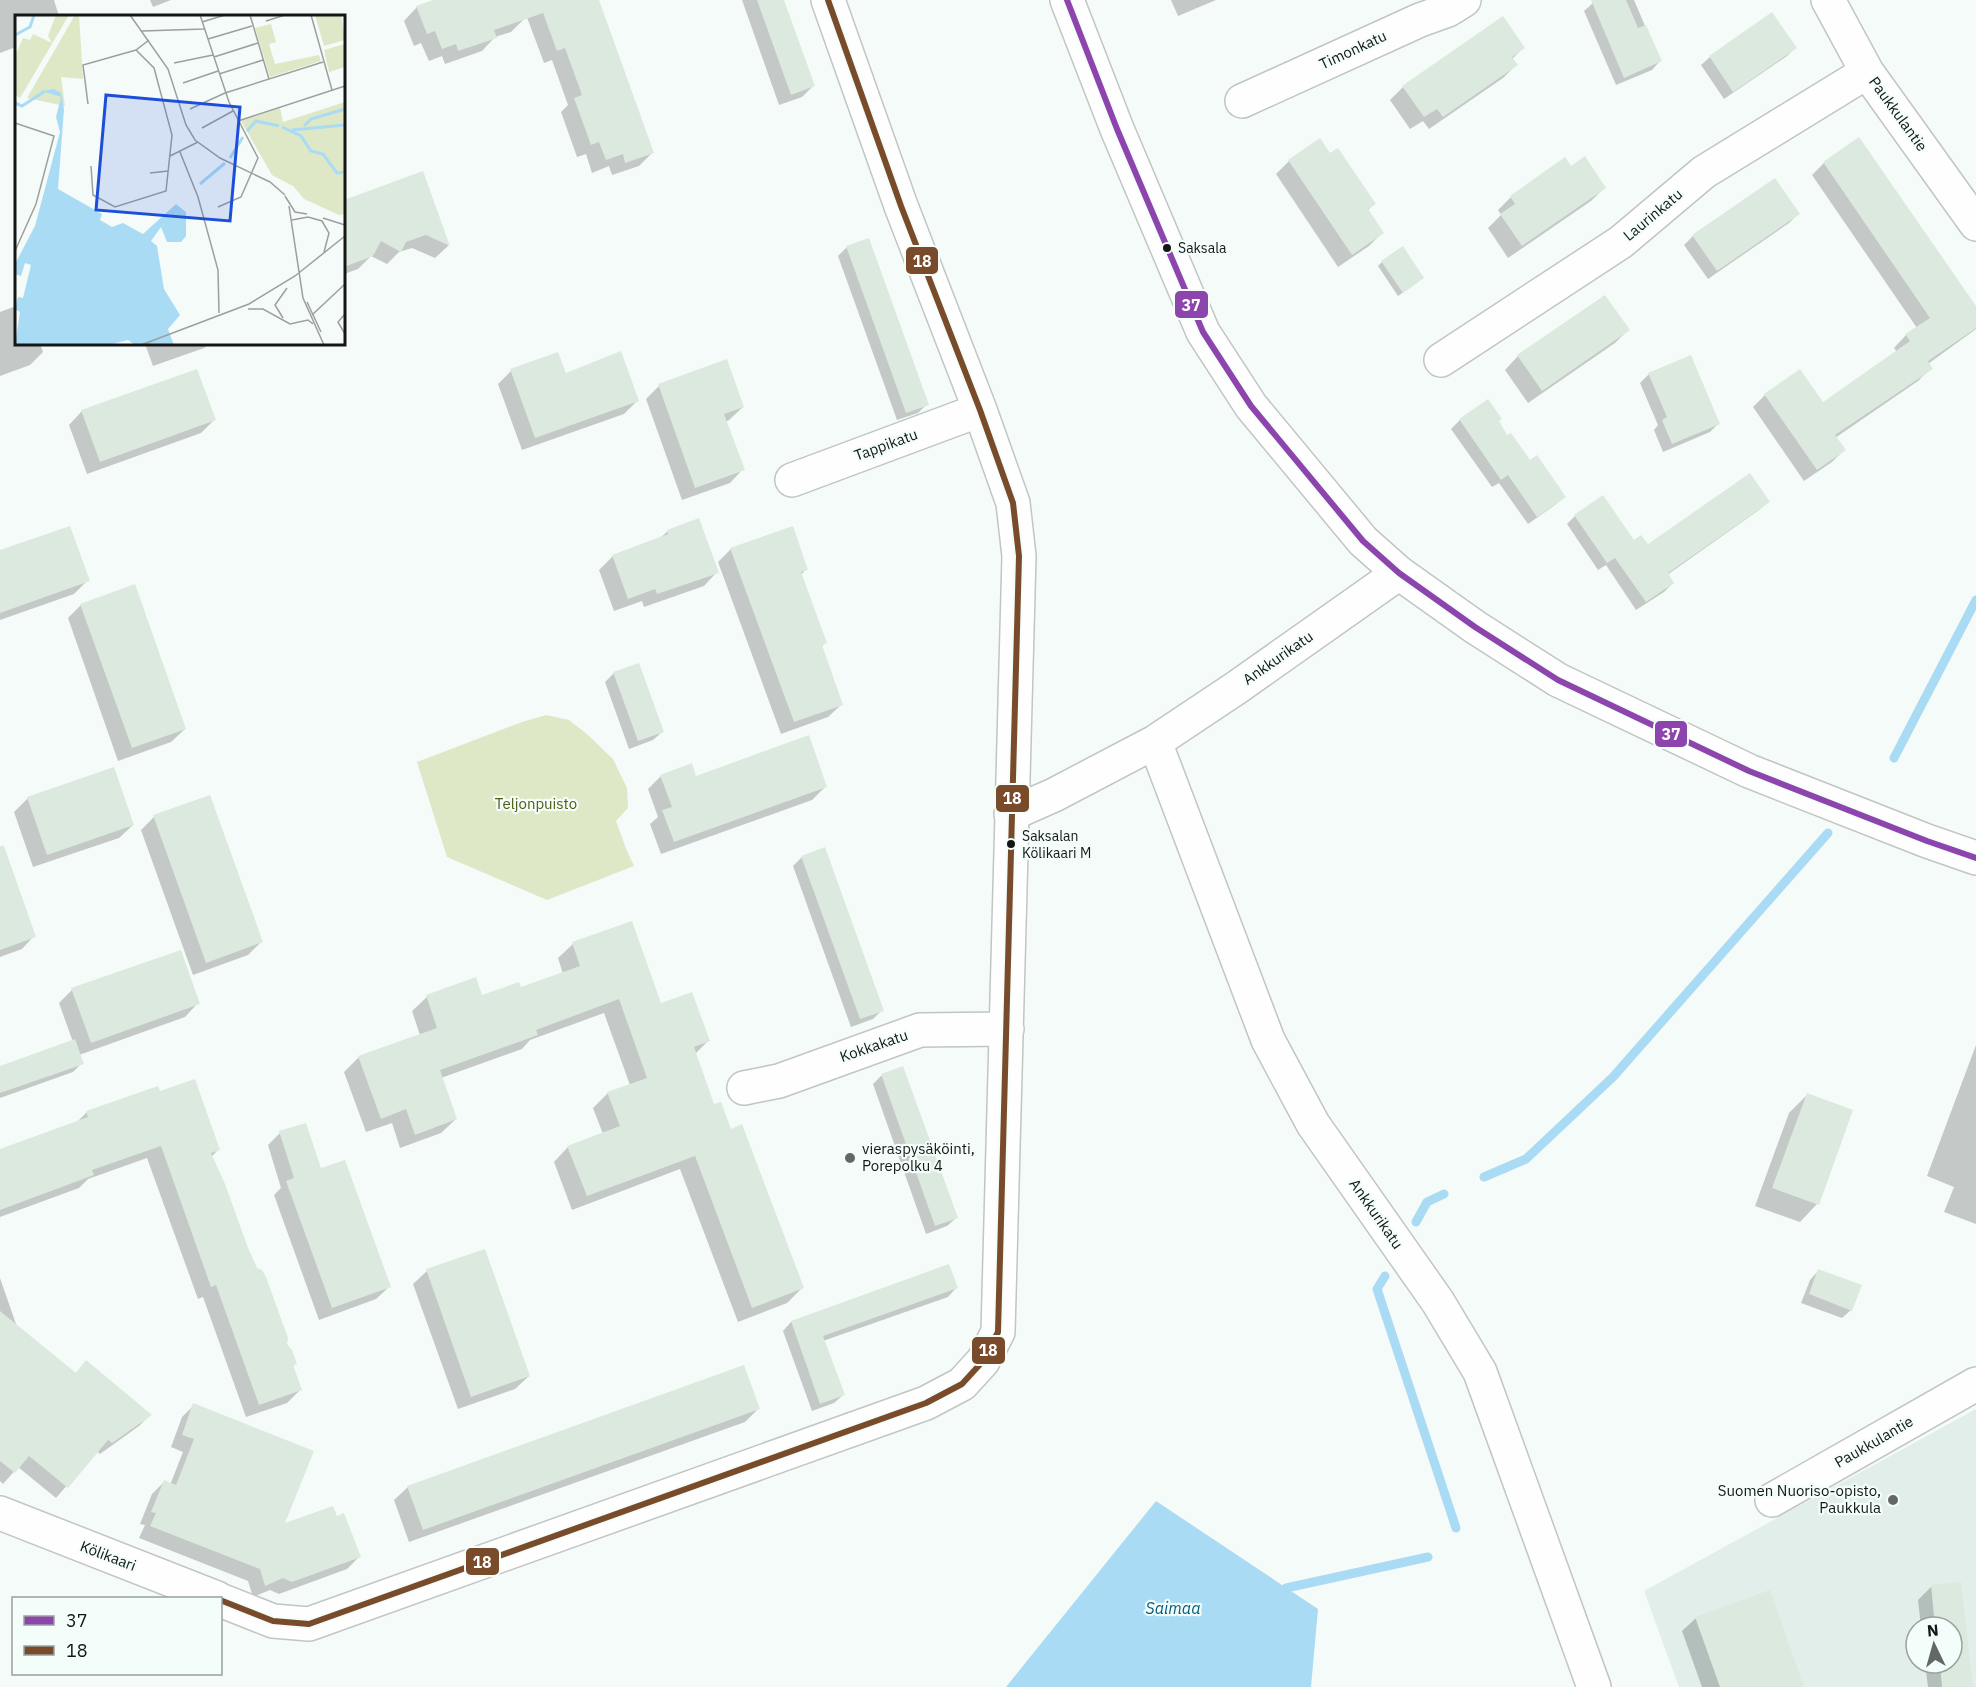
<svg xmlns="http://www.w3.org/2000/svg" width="1976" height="1687" font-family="'IBM Plex Sans',sans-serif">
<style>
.built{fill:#e2eeea;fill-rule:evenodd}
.green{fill:#dee7c6}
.water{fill:#aadbf5}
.shadow{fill:#0003}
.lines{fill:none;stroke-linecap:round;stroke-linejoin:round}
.stream{stroke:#aadbf5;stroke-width:9}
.building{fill:#dce9de}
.minor-casing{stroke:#c1c5c4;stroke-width:36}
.tertiary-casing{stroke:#c1c5c4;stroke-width:36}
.minor{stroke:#fefefe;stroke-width:33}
.tertiary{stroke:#fefefe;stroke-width:33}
.bus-1-casing{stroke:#f3fdfa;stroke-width:10}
.bus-2-casing{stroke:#f3fdfa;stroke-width:10}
.bus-1{stroke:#8e44ad;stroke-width:6}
.bus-2{stroke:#7a4b2a;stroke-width:6}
.bus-dot{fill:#141716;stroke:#f3fdfa;stroke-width:2}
.poi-dot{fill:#636765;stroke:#f3fdfa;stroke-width:2}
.labels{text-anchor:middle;stroke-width:4.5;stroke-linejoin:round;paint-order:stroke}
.bus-label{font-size:14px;fill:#141716;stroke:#f3fdfa;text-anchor:start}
.street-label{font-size:15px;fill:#141716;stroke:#f3fdfa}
.park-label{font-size:15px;fill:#535c14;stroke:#f3fdfa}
.poi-label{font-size:15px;fill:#141716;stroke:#f3fdfa;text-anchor:start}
.water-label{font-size:16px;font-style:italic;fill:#005b7f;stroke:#f3fdfa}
.inset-river{fill:none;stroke:#aadbf5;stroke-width:3}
.inset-road{fill:none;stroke:#9ba09e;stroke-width:1.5}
.view{fill:#1d4ed8;fill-opacity:0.15;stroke:#1d4ed8;stroke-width:3}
.inset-edge{fill:none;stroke:#141716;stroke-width:3}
.line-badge{stroke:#f3fdfa;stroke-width:2}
.badge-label{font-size:16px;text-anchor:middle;font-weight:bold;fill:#fff}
</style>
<rect width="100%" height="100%" fill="#f5fbf9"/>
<path class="built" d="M 1976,1409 L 1976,1687 L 1679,1687 L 1644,1591 ZM 1916,1627 L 1952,1627 L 1952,1663 L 1916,1663 Z"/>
<path class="green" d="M 546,715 L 569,720 L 588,735 L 613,759 L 627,788 L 628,808 L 616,821 L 627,851 L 634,866 L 547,900 L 447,857 L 417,762 L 522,722 Z"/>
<path class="water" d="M 1156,1501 L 1318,1609 L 1311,1687 L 1006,1687 Z"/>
<path class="shadow" d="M 0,0 L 54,0 L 59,16 L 16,16 L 16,47 L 0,53 Z
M 150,0 L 171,0 L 153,7 Z
M 437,0 L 517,0 L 524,19 L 511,32 L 495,37 L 482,51 L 445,64 L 442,56 L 429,61 L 421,43 L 414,46 L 404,21 L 417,7 Z
M 537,0 L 598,0 L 652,153 L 639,166 L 612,175 L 609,166 L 592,173 L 586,154 L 577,157 L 561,112 L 568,105 L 552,60 L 544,63 L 525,12 Z
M 742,0 L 783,0 L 813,86 L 802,97 L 779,105 Z
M 1171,0 L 1216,0 L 1178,16 Z
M 1599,0 L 1634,0 L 1660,61 L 1652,70 L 1616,85 L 1584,11 L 1593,3 Z
M 1523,48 L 1512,59 L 1516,65 L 1503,78 L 1429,129 L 1423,121 L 1410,129 L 1390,100 L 1403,87 Z
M 1795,48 L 1787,56 L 1724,99 L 1701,65 L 1710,57 Z
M 1330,155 L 1374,204 L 1367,211 L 1382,233 L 1369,246 L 1338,267 L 1276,174 L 1289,161 Z
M 1824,163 L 1976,309 L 1976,329 L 1928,364 L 1931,368 L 1918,381 L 1835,438 L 1844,450 L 1832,462 L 1804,481 L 1753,407 L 1765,395 L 1822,404 L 1897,352 L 1894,348 L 1906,335 L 1917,328 L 1812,175 Z
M 1571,168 L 1604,188 L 1591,201 L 1508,258 L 1488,228 L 1501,215 L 1498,210 L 1511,197 Z
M 422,173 L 448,246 L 435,258 L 412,248 L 399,252 L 387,264 L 371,256 L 358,269 L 344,274 L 344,202 Z
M 1774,180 L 1798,214 L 1789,223 L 1708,279 L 1684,245 L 1693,236 Z
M 847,247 L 927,404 L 918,413 L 897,420 L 838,256 Z
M 1382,262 L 1418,282 L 1398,296 L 1378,266 Z
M 16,306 L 16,344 L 40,344 L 43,352 L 30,365 L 0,376 L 0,312 Z
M 1628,330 L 1615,343 L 1528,403 L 1505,370 L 1518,356 Z
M 145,344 L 208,344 L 204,348 L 153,366 Z
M 511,371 L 565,375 L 637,401 L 624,414 L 522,450 L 498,384 Z
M 1649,374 L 1718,424 L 1710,432 L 1663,452 L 1654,430 L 1658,425 L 1640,383 Z
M 659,386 L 743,407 L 729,420 L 725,422 L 743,469 L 730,483 L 682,500 L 646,399 Z
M 82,411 L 214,420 L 201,433 L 87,474 L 69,425 Z
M 1460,420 L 1497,421 L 1506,437 L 1564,497 L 1555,505 L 1528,524 L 1499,483 L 1492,487 L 1451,429 Z
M 1768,502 L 1759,510 L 1667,575 L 1673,583 L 1664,592 L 1636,610 L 1606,565 L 1598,570 L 1567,524 L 1575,516 L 1634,542 L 1647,546 Z
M 668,531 L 717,572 L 704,586 L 644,607 L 642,601 L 614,611 L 599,570 L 613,556 L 659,539 Z
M 731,549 L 806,569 L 801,575 L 825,643 L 821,647 L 842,704 L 828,717 L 781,734 L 718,562 Z
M 0,552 L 88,580 L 74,594 L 0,620 Z
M 81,605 L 185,729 L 171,742 L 118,761 L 68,618 Z
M 614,673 L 662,732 L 653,740 L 629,749 L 605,682 Z
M 661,776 L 695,778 L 825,787 L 812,800 L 661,854 L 650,824 L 658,817 L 648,789 Z
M 28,798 L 133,825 L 119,838 L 33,867 L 14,812 Z
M 154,817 L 261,942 L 248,955 L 193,975 L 141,830 Z
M 0,848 L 34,936 L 22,949 L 0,957 Z
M 802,857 L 882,1010 L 873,1019 L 851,1027 L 793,866 Z
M 573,944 L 660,1005 L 708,1041 L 695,1054 L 714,1106 L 730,1130 L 802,1288 L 787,1303 L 738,1322 L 680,1169 L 572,1210 L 554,1162 L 568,1147 L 603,1134 L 593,1108 L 608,1093 L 630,1085 L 604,1013 L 530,1040 L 522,1049 L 441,1078 L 456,1119 L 441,1133 L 400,1148 L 392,1123 L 366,1132 L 344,1072 L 359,1057 L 420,1035 L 412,1011 L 427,997 L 481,997 L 520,989 L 563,974 L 558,958 Z
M 72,990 L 198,1003 L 185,1017 L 79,1055 L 82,1063 L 73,1072 L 0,1098 L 0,1068 L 73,1042 L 59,1003 Z
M 1976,1045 L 1976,1224 L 1944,1212 L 1954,1187 L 1927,1176 Z
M 903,1068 L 956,1218 L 947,1226 L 926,1234 L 873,1084 L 881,1076 Z
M 159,1093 L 218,1150 L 211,1157 L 285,1344 L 295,1364 L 292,1367 L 300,1390 L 287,1403 L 246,1417 L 203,1297 L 198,1299 L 147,1158 L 88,1179 L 79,1188 L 0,1217 L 0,1150 L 76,1123 L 87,1112 Z
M 1807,1095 L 1817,1204 L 1800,1222 L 1755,1206 L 1789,1113 Z
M 280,1133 L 320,1170 L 389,1287 L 376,1299 L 319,1320 L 274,1195 L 281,1188 L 268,1145 Z
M 427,1271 L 529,1376 L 515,1389 L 458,1409 L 413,1284 Z
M 1818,1271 L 1851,1310 L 1842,1318 L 1801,1303 L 1810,1280 Z
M 0,1278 L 17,1327 L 75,1374 L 86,1362 L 150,1415 L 139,1426 L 100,1454 L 97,1451 L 56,1498 L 18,1467 L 3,1484 L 0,1481 Z
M 956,1288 L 948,1297 L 823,1341 L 843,1395 L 834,1403 L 812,1411 L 783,1331 L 791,1322 Z
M 194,1405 L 282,1525 L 359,1557 L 347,1569 L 279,1594 L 270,1590 L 253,1597 L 248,1581 L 139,1538 L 145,1525 L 140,1524 L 152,1494 L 164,1482 L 170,1485 L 183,1452 L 171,1447 L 182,1417 Z
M 758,1409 L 745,1422 L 409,1542 L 394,1500 L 408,1487 Z
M 1959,1584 L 1971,1687 L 1928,1687 L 1925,1663 L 1952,1663 L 1952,1627 L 1921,1627 L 1918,1600 L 1931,1587 Z
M 1696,1618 L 1802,1687 L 1702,1687 L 1682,1631 Z"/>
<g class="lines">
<path class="stream" d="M 1894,758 L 1976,600
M 1484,1177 L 1526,1159 L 1613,1077 L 1828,833
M 1416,1222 L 1427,1202 L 1444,1194
M 1385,1276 L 1377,1289 L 1456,1528
M 1286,1588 L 1428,1557"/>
</g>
<path class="building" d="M 433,0 L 599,0 L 654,153 L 625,163 L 623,154 L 606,160 L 599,142 L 591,145 L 574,98 L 582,95 L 565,48 L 557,51 L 543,13 L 494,30 L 497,38 L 458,51 L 456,44 L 442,49 L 435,31 L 427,34 L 416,6 Z
M 757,0 L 784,0 L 815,86 L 791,95 Z
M 1591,0 L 1626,0 L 1638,28 L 1646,25 L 1662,61 L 1624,78 Z
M 1772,12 L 1797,48 L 1733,92 L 1709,56 Z
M 1503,16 L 1525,48 L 1512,57 L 1518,65 L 1443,117 L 1437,109 L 1424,117 L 1402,86 Z
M 1859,137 L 1976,306 L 1976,328 L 1928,361 L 1933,369 L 1835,435 L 1846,450 L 1817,470 L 1764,394 L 1800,369 L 1823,402 L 1910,341 L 1905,334 L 1930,318 L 1823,162 Z
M 1320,138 L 1330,153 L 1338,148 L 1376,204 L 1368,209 L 1384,233 L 1352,255 L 1288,160 Z
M 1585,156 L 1606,188 L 1522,246 L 1500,214 L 1515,204 L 1510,196 L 1565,157 L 1571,166 Z
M 423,171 L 450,246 L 426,235 L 406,242 L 401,252 L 381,241 L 373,256 L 344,267 L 344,200 Z
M 1775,178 L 1800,214 L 1717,271 L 1692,235 Z
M 869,238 L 929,405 L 906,413 L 846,246 Z
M 1403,246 L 1424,278 L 1403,293 L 1381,261 Z
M 1605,295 L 1630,330 L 1542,391 L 1517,355 Z
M 621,351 L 639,401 L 535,438 L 510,369 L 558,352 L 566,373 Z
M 1691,355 L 1720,424 L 1672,444 L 1662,420 L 1667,417 L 1648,373 Z
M 727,359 L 744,407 L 724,414 L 745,470 L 695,488 L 658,384 Z
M 197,369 L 216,420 L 100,462 L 81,410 Z
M 1488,399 L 1502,419 L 1499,421 L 1507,435 L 1511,433 L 1530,460 L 1537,455 L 1566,497 L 1537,517 L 1508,475 L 1501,480 L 1459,419 Z
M 1750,473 L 1770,502 L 1668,573 L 1674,583 L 1646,602 L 1615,558 L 1607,563 L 1574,515 L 1603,495 L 1634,540 L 1641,535 L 1648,544 Z
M 699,518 L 719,573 L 657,594 L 655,589 L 628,599 L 612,555 L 668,534 L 667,530 Z
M 70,526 L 90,581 L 0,613 L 0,550 Z
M 793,526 L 808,570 L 801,572 L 827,643 L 822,645 L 843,705 L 794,722 L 730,548 Z
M 135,584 L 186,729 L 132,748 L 80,604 Z
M 639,663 L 664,732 L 638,741 L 613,672 Z
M 809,735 L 827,787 L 674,842 L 662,810 L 672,807 L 660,775 L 692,763 L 696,776 Z
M 114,767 L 134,825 L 47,855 L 27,797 Z
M 210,795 L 263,942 L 206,963 L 153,815 Z
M 0,846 L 4,846 L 36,937 L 0,950 Z
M 825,847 L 884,1011 L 860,1019 L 801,856 Z
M 632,921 L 661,1003 L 692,992 L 710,1041 L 694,1047 L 714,1104 L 721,1102 L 731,1129 L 742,1124 L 804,1288 L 752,1308 L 695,1156 L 587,1196 L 567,1146 L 620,1126 L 607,1092 L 647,1078 L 619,999 L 536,1030 L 538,1035 L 440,1070 L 457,1119 L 415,1135 L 406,1109 L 381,1119 L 358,1056 L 437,1028 L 426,995 L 476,977 L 482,995 L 519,982 L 521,987 L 580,966 L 572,942 Z
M 181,950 L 200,1004 L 91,1043 L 71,988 Z
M 75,1039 L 84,1064 L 0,1093 L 0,1066 Z
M 903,1066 L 958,1218 L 935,1226 L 881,1074 Z
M 195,1079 L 220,1150 L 211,1153 L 225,1184 L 248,1248 L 257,1268 L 262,1270 L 266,1277 L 288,1338 L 287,1344 L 292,1350 L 297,1364 L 293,1365 L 302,1390 L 259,1405 L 216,1285 L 211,1287 L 161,1146 L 92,1170 L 94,1175 L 0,1210 L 0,1149 L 88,1117 L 86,1111 L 158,1086 L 160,1091 Z
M 1807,1093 L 1853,1110 L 1819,1205 L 1772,1188 Z
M 306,1123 L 321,1168 L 345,1160 L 391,1287 L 332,1308 L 286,1181 L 294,1178 L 279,1131 Z
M 485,1249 L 530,1376 L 471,1397 L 426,1269 Z
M 949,1264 L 958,1288 L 823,1336 L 845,1395 L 820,1404 L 791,1321 Z
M 1818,1269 L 1862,1285 L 1852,1311 L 1809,1294 Z
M 0,1311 L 76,1373 L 86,1360 L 152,1415 L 112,1443 L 108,1440 L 68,1488 L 29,1456 L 15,1473 L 0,1461 Z
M 744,1365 L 760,1409 L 423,1530 L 407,1486 Z
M 193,1403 L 314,1451 L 285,1523 L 333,1506 L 337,1516 L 344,1513 L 361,1557 L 292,1582 L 283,1578 L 265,1586 L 260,1569 L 150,1526 L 156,1513 L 151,1512 L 164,1480 L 176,1485 L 194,1439 L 182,1435 Z
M 1961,1582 L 1973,1687 L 1942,1687 L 1940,1663 L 1952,1663 L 1952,1627 L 1935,1627 L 1931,1585 Z
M 1770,1590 L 1804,1687 L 1720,1687 L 1695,1617 Z"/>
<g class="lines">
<g class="minor-casing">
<path id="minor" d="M 1828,0 L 1867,72 L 1976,224
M 1242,101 L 1420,20 L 1448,10 L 1464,0
M 1441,360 L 1621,242 L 1704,172 L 1867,72
M 792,480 L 980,410
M 1155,742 L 1268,1040 L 1313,1124 L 1438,1302 L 1480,1372 L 1594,1687
M 1011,814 L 1054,795 L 1155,742 L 1236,688 L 1399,573
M 744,1088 L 779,1081 L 920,1030 L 1007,1029
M 1772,1500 L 1976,1384
M 0,1513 L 217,1598
M 220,1600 L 273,1621 L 309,1624 L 926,1403 L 962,1384 L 983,1361 L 998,1332 L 1019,556 L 1013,503 L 980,410 L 901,206 L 828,0"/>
</g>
<g class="tertiary-casing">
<path id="tertiary" d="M 1067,0 L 1117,129 L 1203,332 L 1251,406 L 1363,541 L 1399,573 L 1475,627 L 1558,680 L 1749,771 L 1927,841 L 1976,858"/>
</g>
<use href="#minor" class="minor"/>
<use href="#tertiary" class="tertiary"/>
<g class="bus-1-casing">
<path id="bus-1" d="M 1067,0 L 1117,129 L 1203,332 L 1251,406 L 1363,541 L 1399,573 L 1475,627 L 1558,680 L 1749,771 L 1927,841 L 1976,858"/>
</g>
<g class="bus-2-casing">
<path id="bus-2" d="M 220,1600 L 273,1621 L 309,1624 L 926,1403 L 962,1384 L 983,1361 L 998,1332 L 1019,556 L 1013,503 L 980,410 L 901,206 L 828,0"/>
</g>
<use href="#bus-1" class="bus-1"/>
<use href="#bus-2" class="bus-2"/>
</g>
<g class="bus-dot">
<circle cx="1167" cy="248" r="5"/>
<circle cx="1011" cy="844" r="5"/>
</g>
<g class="poi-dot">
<circle cx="850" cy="1158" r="6"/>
<circle cx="1893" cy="1500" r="6"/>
</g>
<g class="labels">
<g class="bus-label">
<text x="1178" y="253">Saksala</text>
<text x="1022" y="841">Saksalan<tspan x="1022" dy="17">Kölikaari M</tspan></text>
</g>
<g class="street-label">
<text transform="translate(1353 50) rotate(-25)" y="5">Timonkatu</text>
<text transform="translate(1898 114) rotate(54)" y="5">Paukkulantie</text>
<text transform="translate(1653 215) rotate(-40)" y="5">Laurinkatu</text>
<text transform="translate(886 445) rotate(-20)" y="5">Tappikatu</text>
<text transform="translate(1278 658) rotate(-35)" y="5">Ankkurikatu</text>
<text transform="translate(874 1046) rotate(-19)" y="5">Kokkakatu</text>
<text transform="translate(1376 1214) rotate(55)" y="5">Ankkurikatu</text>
<text transform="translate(1874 1442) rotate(-30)" y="5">Paukkulantie</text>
<text transform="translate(108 1556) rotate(21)" y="5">Kölikaari</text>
</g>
<g class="park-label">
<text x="536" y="809">Teljonpuisto</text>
</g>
<g class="poi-label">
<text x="862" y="1154">vieraspysäköinti,<tspan x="862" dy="17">Porepolku 4</tspan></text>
<text x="1881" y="1496" text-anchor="end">Suomen Nuoriso-opisto,<tspan x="1881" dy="17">Paukkula</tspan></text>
</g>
<g class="water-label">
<text x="1173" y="1614">Saimaa</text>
</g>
</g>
<g transform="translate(15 15)">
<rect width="330" height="330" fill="#f5fbf9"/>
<path d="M 41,0 L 54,0 L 5,83 L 0,80 L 0,41 L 8,23 L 15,25 L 18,19 L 37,28 L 33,21 ZM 60,0 L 64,0 L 68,64 L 46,62 L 50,91 L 12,83 ZM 300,0 L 326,0 L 330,25 L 309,31 ZM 256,9 L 261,27 L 254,29 L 260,49 L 304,40 L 306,46 L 255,62 L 240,13 ZM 330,29 L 330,52 L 314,57 L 309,35 ZM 330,87 L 330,199 L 324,200 L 289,184 L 278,171 L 257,160 L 226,106 L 265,93 L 268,107 Z" fill="#dee7c6"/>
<path d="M 39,74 L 46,78 L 49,94 L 43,174 L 87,199 L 85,205 L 97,212 L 108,208 L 128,219 L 161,189 L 171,197 L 171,221 L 166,227 L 152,227 L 146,212 L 136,226 L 142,231 L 149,274 L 165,300 L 153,314 L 159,330 L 120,330 L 113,325 L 93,330 L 0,330 L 5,297 L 0,294 L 3,282 L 8,283 L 16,250 L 10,248 L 6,261 L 0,259 L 0,249 L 20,211 L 45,117 L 41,102 L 46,82 L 27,76 Z" fill="#aadbf5"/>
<path class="inset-river" d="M 0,20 L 15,12 L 19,0M 0,88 L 7,91 L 30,76M 289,111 L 296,104 L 330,94M 267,112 L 286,121 L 296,136 L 308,139 L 322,158 L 330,157M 277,115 L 330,110M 232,116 L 241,106 L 264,111M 215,143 L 228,122M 185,169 L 210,148M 13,318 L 46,305 L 116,304 L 141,320"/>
<path class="inset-road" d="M 115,0 L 153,54 L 171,110 L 180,125 L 205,143 L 255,167 L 270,180M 185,0 L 214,87 L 243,143 L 226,182 L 203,192M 235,0 L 254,64M 296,0 L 317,75M 251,6 L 270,0M 187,7 L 210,0M 127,16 L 189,14M 193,24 L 237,11M 199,42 L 243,28M 159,48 L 198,40M 204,59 L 248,45M 168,68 L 203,56M 73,89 L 68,50 L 121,35 L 134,25M 175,94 L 210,78 L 308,47M 223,106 L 330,71M 0,108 L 39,121 L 21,189 L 0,236M 187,113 L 218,96M 165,137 L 183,182 L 203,255 L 204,298M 155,141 L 183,127M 76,151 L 78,180 L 100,192 L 151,176 L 157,120 L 139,53 L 121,35M 135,158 L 153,156M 270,181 L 280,197 L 292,199M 274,191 L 288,283 L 309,330M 308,203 L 330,210M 277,205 L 293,202 L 307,206 L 314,218 L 309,237M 292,287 L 306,317M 233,294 L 248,294 L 275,309 L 293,305 L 298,309M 330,299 L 323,307 L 330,319M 297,300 L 330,269M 268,303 L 260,290 L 272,273M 126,330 L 234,289 L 280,261 L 330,221"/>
<path class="view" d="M 91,80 L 225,92 L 215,206 L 81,195 Z"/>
<rect width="330" height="330" class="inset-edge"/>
</g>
<g class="line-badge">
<rect x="905" y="246" width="34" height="29" rx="6" fill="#7a4b2a"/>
<rect x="1174" y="290" width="35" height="29" rx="6" fill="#8e44ad"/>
<rect x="1654" y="720" width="34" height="28" rx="6" fill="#8e44ad"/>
<rect x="995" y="784" width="35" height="29" rx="6" fill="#7a4b2a"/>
<rect x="971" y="1336" width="35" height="29" rx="6" fill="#7a4b2a"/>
<rect x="465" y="1547" width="35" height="29" rx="6" fill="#7a4b2a"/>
</g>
<g class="badge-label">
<text x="922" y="267">18</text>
<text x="1191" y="311">37</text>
<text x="1671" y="740">37</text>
<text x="1012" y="804">18</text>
<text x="988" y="1356">18</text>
<text x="482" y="1568">18</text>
</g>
<rect x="12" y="1597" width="210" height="78" fill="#f3fdfa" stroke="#9aa19f" stroke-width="1.5"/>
<rect x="24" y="1616" width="30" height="9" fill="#8e44ad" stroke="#9aa19f" stroke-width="1.5"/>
<text x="66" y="1627" font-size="18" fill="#141716">37</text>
<rect x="24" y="1646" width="30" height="9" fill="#7a4b2a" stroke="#9aa19f" stroke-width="1.5"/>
<text x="66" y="1657" font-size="18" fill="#141716">18</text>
<g transform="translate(1934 1645) rotate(355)"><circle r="28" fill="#f3fdfa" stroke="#9aa19f" stroke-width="1.5"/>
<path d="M0-4.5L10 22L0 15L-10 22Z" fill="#636765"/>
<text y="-9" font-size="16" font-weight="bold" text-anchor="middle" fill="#141716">N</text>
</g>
</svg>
